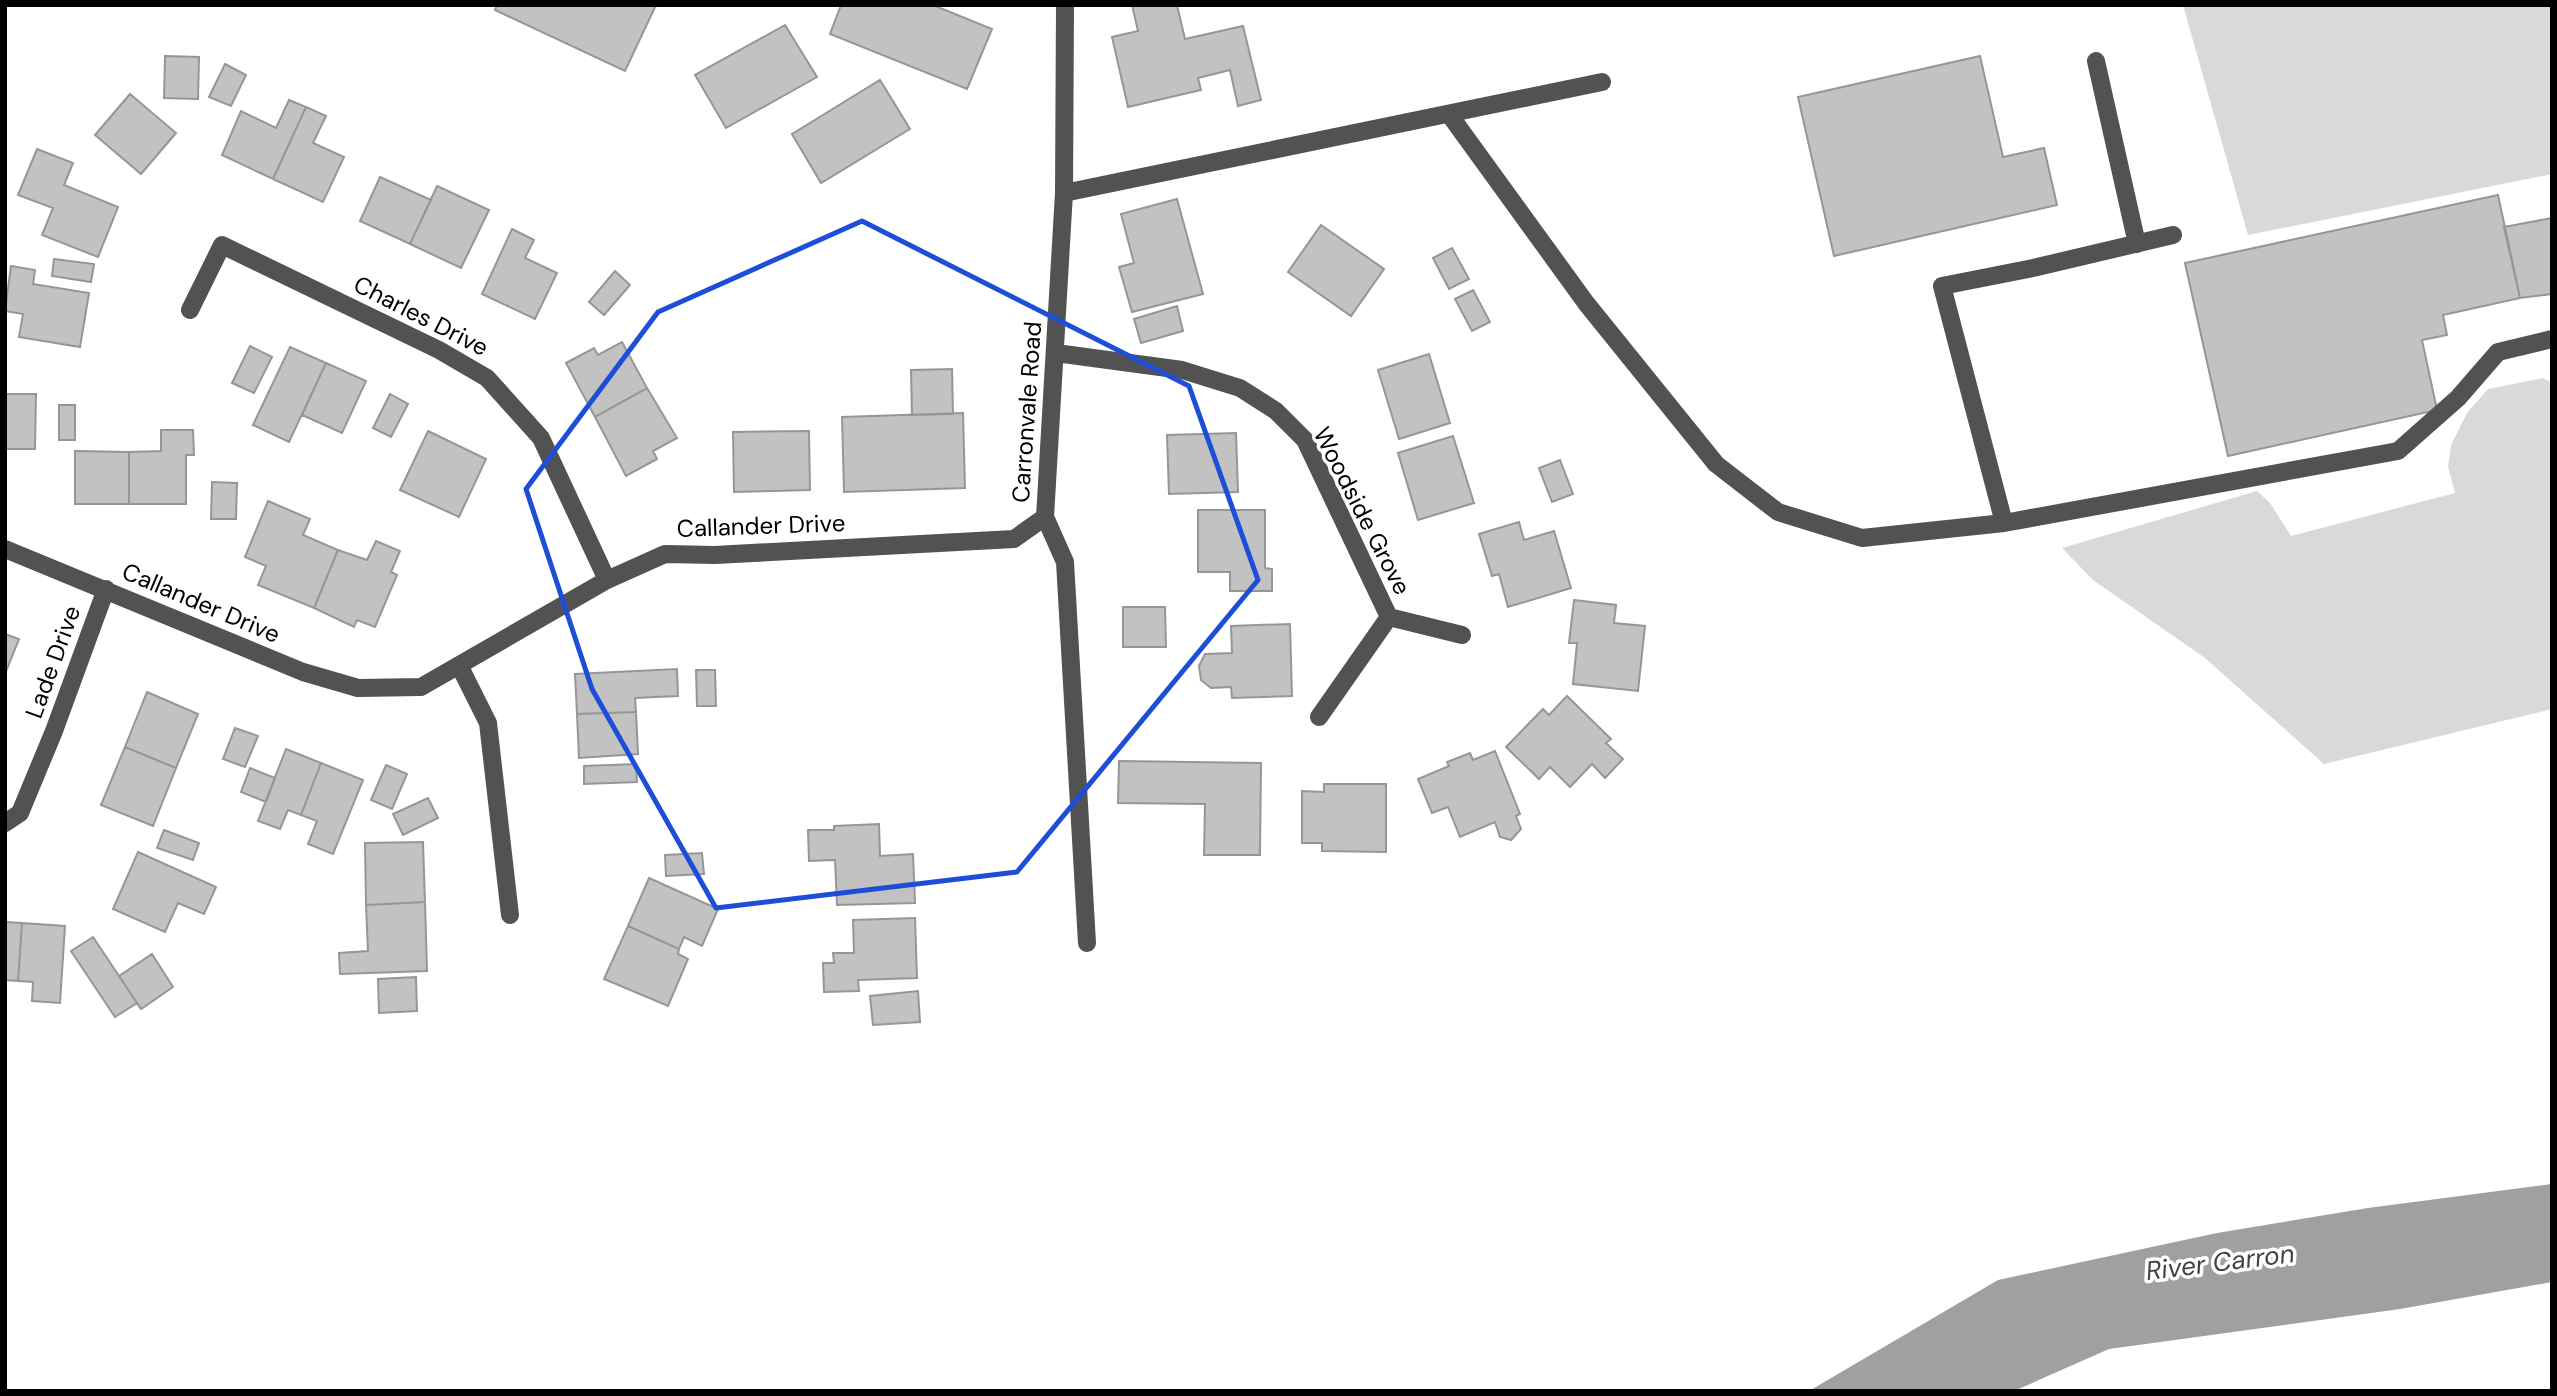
<svg xmlns="http://www.w3.org/2000/svg" width="2557" height="1396" font-family="'DM Sans',sans-serif">
<style>
.green{fill:#d9d9d9}
.water{fill:#a0a0a0}
.building{fill:#c2c2c2;stroke:#969696;stroke-width:2}
.lines{fill:none;stroke-linecap:round;stroke-linejoin:round}
.minor{stroke:#525252;stroke-width:18}
.marked{fill:none;stroke:#1d4ed8;stroke-width:5;stroke-linejoin:round}
.labels{text-anchor:middle;stroke-width:7;stroke-linejoin:round;paint-order:stroke}
.street-label{font-size:24px;fill:#000;stroke:#fff}
.water-label{font-size:26px;font-style:italic;fill:#414141;stroke:#fff}
</style>
<rect width="100%" height="100%" fill="#fff"/>
<path class="green" d="M 2183,5 L 2552,5 L 2552,174 L 2248,235 Z
M 2543,378 L 2552,383 L 2552,709 L 2324,764 L 2205,658 L 2093,580 L 2062,548 L 2257,491 L 2270,503 L 2291,536 L 2455,493 L 2448,467 L 2451,445 L 2467,413 L 2488,389 Z"/>
<path class="water" d="M 2552,1184 L 2552,1282 L 2400,1309 L 2109,1349 L 2014,1391 L 1809,1391 L 1998,1280 L 2217,1233 L 2368,1208 Z"/>
<path class="building" d="M 497,5 L 656,5 L 625,71 L 495,10 Z
M 841,5 L 933,5 L 992,29 L 967,89 L 830,34 Z
M 1132,5 L 1177,5 L 1185,39 L 1243,26 L 1261,100 L 1238,106 L 1230,70 L 1198,78 L 1201,90 L 1128,107 L 1112,37 L 1138,31 Z
M 785,25 L 817,77 L 726,128 L 695,75 Z
M 165,56 L 199,57 L 198,99 L 164,98 Z
M 1980,56 L 2003,157 L 2044,148 L 2057,205 L 1834,256 L 1798,97 Z
M 225,64 L 246,75 L 231,106 L 209,97 Z
M 880,80 L 910,129 L 821,183 L 792,134 Z
M 130,94 L 176,133 L 141,174 L 95,135 Z
M 289,100 L 306,107 L 273,179 L 222,155 L 241,111 L 276,128 Z
M 306,107 L 326,116 L 313,143 L 344,157 L 323,202 L 273,179 Z
M 37,149 L 73,163 L 64,185 L 118,207 L 98,257 L 42,235 L 53,208 L 18,195 Z
M 380,177 L 431,200 L 410,244 L 360,221 Z
M 437,186 L 489,210 L 461,268 L 410,244 Z
M 2498,195 L 2520,298 L 2443,315 L 2447,335 L 2422,340 L 2437,410 L 2228,456 L 2185,263 Z
M 1177,199 L 1203,294 L 1132,312 L 1119,267 L 1134,263 L 1121,214 Z
M 2552,218 L 2552,294 L 2520,298 L 2504,227 Z
M 1321,225 L 1384,269 L 1351,316 L 1288,272 Z
M 512,229 L 534,240 L 525,258 L 557,273 L 535,319 L 482,294 Z
M 1452,248 L 1469,279 L 1449,289 L 1433,258 Z
M 54,259 L 94,264 L 91,282 L 52,276 Z
M 11,266 L 35,270 L 33,284 L 89,293 L 80,347 L 19,337 L 23,314 L 5,311 Z
M 615,271 L 630,285 L 604,315 L 589,302 Z
M 1473,290 L 1490,322 L 1472,331 L 1455,299 Z
M 1177,306 L 1183,331 L 1141,343 L 1134,319 Z
M 622,342 L 647,388 L 595,417 L 566,363 L 594,348 L 598,355 Z
M 250,346 L 272,357 L 254,393 L 232,383 Z
M 290,347 L 326,363 L 289,442 L 253,425 Z
M 1429,354 L 1450,423 L 1399,439 L 1378,370 Z
M 326,363 L 366,381 L 342,433 L 302,415 Z
M 952,369 L 953,414 L 912,415 L 911,370 Z
M 647,388 L 677,438 L 653,451 L 657,459 L 626,476 L 595,417 Z
M 5,394 L 36,394 L 35,449 L 5,449 Z
M 390,394 L 408,404 L 391,437 L 373,428 Z
M 59,405 L 75,405 L 75,440 L 59,440 Z
M 963,413 L 965,488 L 844,492 L 842,417 Z
M 161,430 L 193,430 L 194,455 L 186,455 L 186,504 L 129,504 L 129,452 L 161,451 Z
M 428,431 L 486,459 L 459,517 L 400,490 Z
M 809,431 L 810,490 L 734,492 L 733,432 Z
M 1236,433 L 1238,492 L 1169,494 L 1167,435 Z
M 1453,436 L 1474,503 L 1418,520 L 1398,453 Z
M 75,451 L 129,452 L 129,504 L 75,504 Z
M 1560,460 L 1573,494 L 1552,502 L 1539,468 Z
M 212,482 L 237,483 L 236,519 L 211,519 Z
M 268,501 L 310,519 L 303,535 L 338,550 L 314,608 L 258,585 L 266,566 L 245,557 Z
M 1198,510 L 1265,510 L 1265,568 L 1272,569 L 1272,591 L 1230,591 L 1230,572 L 1198,572 Z
M 1519,522 L 1524,540 L 1554,531 L 1571,588 L 1508,607 L 1499,574 L 1492,576 L 1479,534 Z
M 376,541 L 400,551 L 391,572 L 397,575 L 375,627 L 357,620 L 354,627 L 314,608 L 338,550 L 367,560 Z
M 1574,600 L 1616,605 L 1614,623 L 1645,626 L 1638,691 L 1573,684 L 1577,643 L 1569,643 Z
M 1123,607 L 1165,607 L 1166,647 L 1123,647 Z
M 1290,624 L 1292,696 L 1232,698 L 1231,687 L 1211,688 L 1201,680 L 1199,666 L 1205,654 L 1232,653 L 1231,626 Z
M 5,634 L 19,639 L 5,674 Z
M 677,669 L 678,696 L 635,698 L 636,712 L 577,714 L 575,674 Z
M 696,670 L 715,670 L 716,706 L 697,706 Z
M 147,692 L 198,714 L 176,768 L 125,747 Z
M 1567,696 L 1611,739 L 1606,743 L 1623,759 L 1605,778 L 1592,764 L 1570,787 L 1550,767 L 1539,779 L 1506,747 L 1543,709 L 1549,715 Z
M 636,712 L 638,754 L 579,758 L 577,714 Z
M 235,728 L 258,736 L 245,767 L 223,759 Z
M 125,747 L 176,768 L 153,826 L 101,805 Z
M 286,749 L 321,763 L 301,815 L 288,810 L 280,829 L 258,821 Z
M 1495,751 L 1520,814 L 1516,816 L 1521,829 L 1511,840 L 1500,837 L 1495,822 L 1460,837 L 1448,807 L 1432,813 L 1418,779 L 1449,766 L 1447,762 L 1470,753 L 1473,760 Z
M 1119,761 L 1261,763 L 1260,855 L 1204,855 L 1205,804 L 1118,803 Z
M 321,763 L 363,780 L 333,854 L 308,844 L 317,821 L 301,815 Z
M 636,764 L 637,782 L 584,784 L 584,766 Z
M 386,765 L 407,774 L 392,809 L 371,800 Z
M 250,768 L 275,778 L 266,802 L 241,792 Z
M 1324,784 L 1386,784 L 1386,852 L 1322,851 L 1322,843 L 1302,843 L 1302,791 L 1324,792 Z
M 428,798 L 438,818 L 403,835 L 393,814 Z
M 879,824 L 880,856 L 913,854 L 915,903 L 837,905 L 835,860 L 809,861 L 808,830 L 834,830 L 834,826 Z
M 164,830 L 199,843 L 193,860 L 157,848 Z
M 423,842 L 425,902 L 366,905 L 365,843 Z
M 138,852 L 216,887 L 204,914 L 178,903 L 165,932 L 113,909 Z
M 702,853 L 704,874 L 666,876 L 665,855 Z
M 649,878 L 718,909 L 702,946 L 684,937 L 679,949 L 628,926 Z
M 425,902 L 427,971 L 340,974 L 339,953 L 368,951 L 366,905 Z
M 915,918 L 917,978 L 858,980 L 859,991 L 824,992 L 823,963 L 834,963 L 833,953 L 854,953 L 853,920 Z
M 5,922 L 22,923 L 18,981 L 5,980 Z
M 22,923 L 65,926 L 60,1003 L 32,1001 L 33,982 L 18,981 Z
M 628,926 L 679,949 L 678,954 L 688,959 L 668,1006 L 604,979 Z
M 93,937 L 137,1003 L 115,1017 L 71,951 Z
M 152,954 L 173,987 L 141,1009 L 119,976 Z
M 416,977 L 417,1011 L 379,1013 L 378,979 Z
M 918,991 L 920,1022 L 873,1025 L 870,996 Z"/>
<g class="lines">
<path class="minor" d="M 1065,5 L 1064,193 L 1045,517 L 1065,562 L 1087,943
M 2096,61 L 2137,244
M 1449,114 L 1586,303 L 1716,464 L 1778,512 L 1862,538 L 2004,523 L 2398,451 L 2458,398 L 2498,352 L 2552,339
M 1064,193 L 1602,82
M 190,310 L 222,245 L 439,350 L 487,378 L 541,438 L 607,580
M 1056,353 L 1182,370 L 1240,388 L 1276,411 L 1305,440 L 1389,617 L 1462,635
M 2004,523 L 1942,286 L 2033,268 L 2173,235
M 5,549 L 303,672 L 358,688 L 421,687 L 607,580 L 665,554 L 715,555 L 1014,539 L 1045,517
M 459,665 L 488,723 L 510,915
M 1319,717 L 1389,617
M 5,823 L 20,813 L 54,731 L 106,589"/>
</g>
<path class="marked" d="M 862,221 L 1189,386 L 1258,580 L 1017,872 L 716,908 L 592,689 L 526,489 L 658,312 Z"/>
<g class="labels">
<g class="street-label">
<text transform="translate(421 316) rotate(27)" y="8">Charles Drive</text>
<text transform="translate(1027 412) rotate(-86)" y="8">Carronvale Road</text>
<text transform="translate(1362 511) rotate(63)" y="8">Woodside Grove</text>
<text transform="translate(761 526) rotate(-2)" y="8">Callander Drive</text>
<text transform="translate(201 603) rotate(23)" y="8">Callander Drive</text>
<text transform="translate(53 662) rotate(-70)" y="8">Lade Drive</text>
</g>
<g class="water-label">
<text transform="translate(2220 1262) rotate(-7)" y="9">River Carron</text>
</g>
</g>
<rect width="2557" height="1396" fill="none" stroke="#000000" stroke-width="14"/>
</svg>
